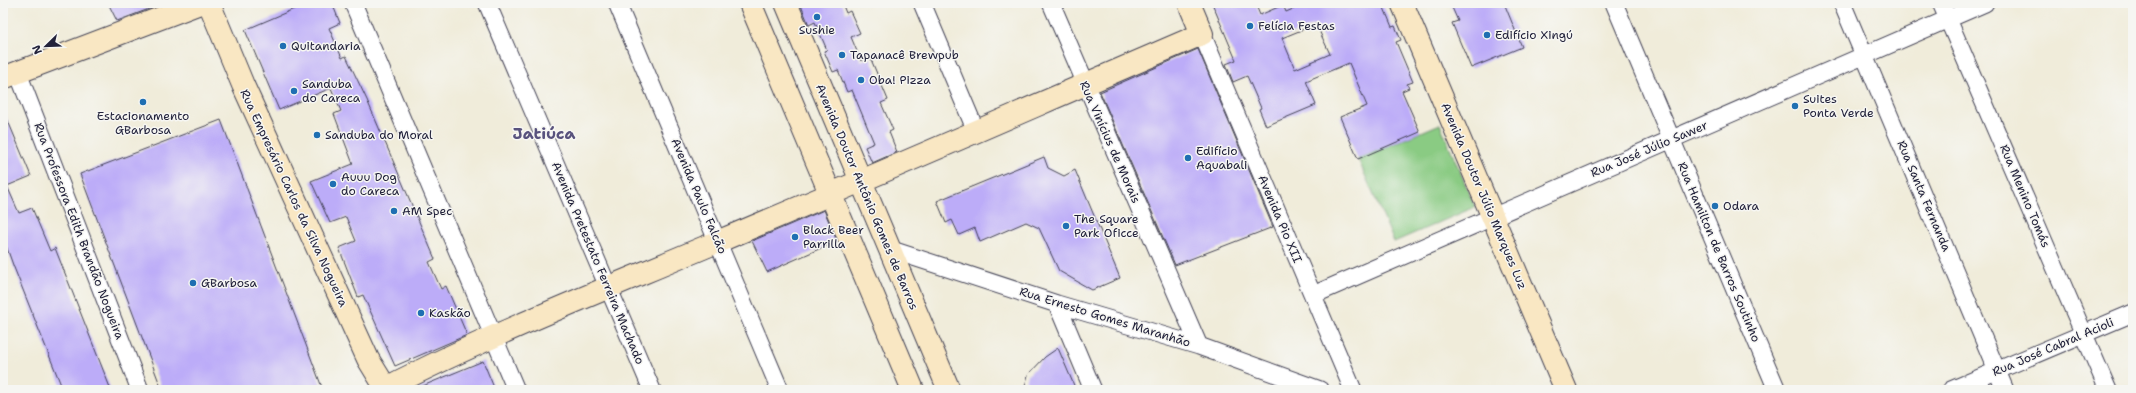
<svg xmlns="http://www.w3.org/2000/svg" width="2136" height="393" font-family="'Shantell Sans',sans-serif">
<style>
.green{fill:#8acb83;stroke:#56765f}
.building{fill:#bcacf8;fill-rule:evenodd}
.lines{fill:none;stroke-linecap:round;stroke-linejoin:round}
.street-casing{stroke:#414053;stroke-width:19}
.secondary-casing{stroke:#414053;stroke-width:24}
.street{stroke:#fff;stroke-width:17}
.secondary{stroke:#f9e7c3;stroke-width:22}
.poi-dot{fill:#1f6fb2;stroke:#f6f6f2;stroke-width:1.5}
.labels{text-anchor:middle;stroke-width:3;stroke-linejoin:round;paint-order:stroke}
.poi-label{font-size:12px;fill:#22223b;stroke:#f6f6f2;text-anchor:start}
.street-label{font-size:12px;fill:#22223b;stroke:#f6f6f2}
.district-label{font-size:16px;font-weight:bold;fill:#58527d;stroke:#f6f6f2}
</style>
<rect width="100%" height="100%" fill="#f6f6f2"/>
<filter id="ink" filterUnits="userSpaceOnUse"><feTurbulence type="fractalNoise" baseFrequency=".025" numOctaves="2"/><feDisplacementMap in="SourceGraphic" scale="8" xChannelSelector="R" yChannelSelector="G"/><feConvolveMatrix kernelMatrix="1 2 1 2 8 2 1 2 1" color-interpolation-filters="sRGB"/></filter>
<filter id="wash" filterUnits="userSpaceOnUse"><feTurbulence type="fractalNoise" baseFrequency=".012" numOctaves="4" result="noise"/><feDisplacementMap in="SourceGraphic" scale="16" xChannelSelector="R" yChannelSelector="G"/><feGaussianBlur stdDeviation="0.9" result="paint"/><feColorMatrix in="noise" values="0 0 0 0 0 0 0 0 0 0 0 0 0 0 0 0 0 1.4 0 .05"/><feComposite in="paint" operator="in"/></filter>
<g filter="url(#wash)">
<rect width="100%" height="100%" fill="#f0ecda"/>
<path class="green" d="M 1440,124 L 1475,207 L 1394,242 L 1358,159 Z"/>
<g id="blocks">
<path class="building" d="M 108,3 L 165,3 L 117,21 Z
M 308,3 L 332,3 L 340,23 L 329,28 L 342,58 L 346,56 L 367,100 L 435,259 L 429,262 L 441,289 L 446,286 L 467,335 L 395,366 L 363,295 L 358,297 L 339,248 L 356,241 L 346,217 L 330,223 L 311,181 L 353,164 L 334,114 L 341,111 L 331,88 L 279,110 L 245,30 Z
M 800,3 L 842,3 L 846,13 L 850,11 L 860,33 L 851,37 L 861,61 L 870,57 L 888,100 L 881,103 L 893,130 L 889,132 L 897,152 L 872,163 L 865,147 L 874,143 L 852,90 L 847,92 L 838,70 L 833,72 L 824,51 L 827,50 L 815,22 L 809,25 Z
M 1212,3 L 1255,3 L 1260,15 L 1283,5 L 1286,12 L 1307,3 L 1382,3 L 1392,27 L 1395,26 L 1401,40 L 1396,42 L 1413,82 L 1407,84 L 1409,88 L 1402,91 L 1420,132 L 1358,159 L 1340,117 L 1367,106 L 1349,63 L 1306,81 L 1316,105 L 1266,126 L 1259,109 L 1261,108 L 1247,76 L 1233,82 L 1226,64 L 1236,60 ZM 1316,24 L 1330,54 L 1295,69 L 1282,38 Z
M 1450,3 L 1504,3 L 1522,47 L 1471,68 L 1452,23 L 1458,21 Z
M 1198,49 L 1273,227 L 1175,265 L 1100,92 Z
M 3,109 L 31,176 L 7,186 L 19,213 L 32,208 L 50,251 L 55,248 L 111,390 L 63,390 L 13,265 L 3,237 Z
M 221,120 L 323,390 L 162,390 L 80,174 Z
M 1044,157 L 1048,168 L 1064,176 L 1075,170 L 1120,278 L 1092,290 L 1059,271 L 1039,228 L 1026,222 L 980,242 L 975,228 L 959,235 L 952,220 L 946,223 L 937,201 Z
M 824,210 L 837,241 L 767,272 L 752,241 Z
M 1058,348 L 1076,390 L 1024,390 L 1028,375 L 1045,357 Z
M 483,361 L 495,390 L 413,390 Z"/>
</g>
</g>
<g filter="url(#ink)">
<use href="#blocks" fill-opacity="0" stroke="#414053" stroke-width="1"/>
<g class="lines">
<g class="street-casing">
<path id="street" d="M 353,3 L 516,390
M 487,3 L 652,390
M 617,3 L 780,390
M 922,3 L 976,131
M 1051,3 L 1199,346
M 1614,3 L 1777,390
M 1842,3 L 2005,390
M 1941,3 L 2108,390
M 1202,34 L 1353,390
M 18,73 L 140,390
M 889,249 L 1057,304 L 1199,346 L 1320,390
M 1313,295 L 1985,3
M 1057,304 L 1093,390
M 1951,390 L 2133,313"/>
</g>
<g class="secondary-casing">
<path id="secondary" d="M 209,3 L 243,85 L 368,359 L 387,390
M 750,3 L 913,390
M 786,3 L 949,390
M 1402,3 L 1566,390
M 3,78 L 200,3
M 386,388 C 493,333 606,289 717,242 C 880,174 1041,103 1202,34 L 1189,3"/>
</g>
<use href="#street" class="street"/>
<use href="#secondary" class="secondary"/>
</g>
</g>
<g class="poi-dot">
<circle cx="817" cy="17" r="4"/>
<circle cx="1250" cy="26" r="4"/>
<circle cx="1487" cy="35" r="4"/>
<circle cx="283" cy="46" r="4"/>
<circle cx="842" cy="55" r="4"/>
<circle cx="861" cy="80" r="4"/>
<circle cx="294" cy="91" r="4"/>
<circle cx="143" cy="102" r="4"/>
<circle cx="1795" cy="106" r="4"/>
<circle cx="317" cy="135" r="4"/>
<circle cx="1188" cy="158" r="4"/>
<circle cx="333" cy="184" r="4"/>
<circle cx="1715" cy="206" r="4"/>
<circle cx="394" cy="211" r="4"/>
<circle cx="1066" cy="226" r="4"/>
<circle cx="795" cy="237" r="4"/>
<circle cx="193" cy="283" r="4"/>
<circle cx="421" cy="313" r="4"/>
</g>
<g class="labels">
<g class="poi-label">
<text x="1258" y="30">Felícia Festas</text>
<text x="817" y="34" text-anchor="middle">Sushie</text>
<text x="1495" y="39">Edifício Xingú</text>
<text x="291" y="50">Quitandaria</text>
<text x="850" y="59">Tapanacê Brewpub</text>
<text x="869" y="84">Oba! Pizza</text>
<text x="302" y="88">Sanduba<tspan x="302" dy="14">do Careca</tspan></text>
<text x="1803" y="103">Suites<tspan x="1803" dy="14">Ponta Verde</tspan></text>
<text x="143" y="120" text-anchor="middle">Estacionamento<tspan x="143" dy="14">GBarbosa</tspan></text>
<text x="325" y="139">Sanduba do Moral</text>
<text x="1196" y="155">Edifício<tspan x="1196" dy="14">Aquabali</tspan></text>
<text x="341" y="181">Auuu Dog<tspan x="341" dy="14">do Careca</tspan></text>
<text x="1723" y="210">Odara</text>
<text x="402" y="215">AM Spec</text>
<text x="1074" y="223">The Square<tspan x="1074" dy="14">Park Oficce</tspan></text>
<text x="803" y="234">Black Beer<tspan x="803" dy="14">Parrilla</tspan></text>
<text x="201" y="287">GBarbosa</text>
<text x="429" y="317">Kaskão</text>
</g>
<g class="street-label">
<text transform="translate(1110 142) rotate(66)" y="4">Rua Vinícius de Morais</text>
<text transform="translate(1649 149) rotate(-23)" y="4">Rua José Júlio Sawer</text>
<text transform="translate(699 196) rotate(67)" y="4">Avenida Paulo Falcão</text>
<text transform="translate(1484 196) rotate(67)" y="4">Avenida Doutor Júlio Marques Luz</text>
<text transform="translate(1924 196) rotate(67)" y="4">Rua Santa Fernanda</text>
<text transform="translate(2025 196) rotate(67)" y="4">Rua Menino Tomás</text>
<text transform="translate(867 197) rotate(67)" y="4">Avenida Doutor Antônio Gomes de Barros</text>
<text transform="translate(294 198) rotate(65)" y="4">Rua Empresário Carlos da Silva Nogueira</text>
<text transform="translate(1280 219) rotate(67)" y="4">Avenida Pio XII</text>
<text transform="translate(79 231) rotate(69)" y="4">Rua Professora Edith Brandão Nogueira</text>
<text transform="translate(1719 252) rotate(67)" y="4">Rua Hamilton de Barros Soutinho</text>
<text transform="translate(598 263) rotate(67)" y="4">Avenida Pretestato Ferreira Machado</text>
<text transform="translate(1105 317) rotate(17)" y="4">Rua Ernesto Gomes Maranhão</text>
<text transform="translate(2053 347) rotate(-23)" y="4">Rua José Cabral Acioli</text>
</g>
<g class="district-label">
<text x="544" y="139">Jatiúca</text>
</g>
</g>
<rect width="2136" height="393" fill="none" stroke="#f6f6f2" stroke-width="16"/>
<g transform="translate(46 46) rotate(247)" stroke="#f6f6f2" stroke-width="3" paint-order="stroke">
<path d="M0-3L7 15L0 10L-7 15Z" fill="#22223b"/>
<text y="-6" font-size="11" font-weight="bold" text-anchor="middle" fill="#22223b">N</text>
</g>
</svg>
